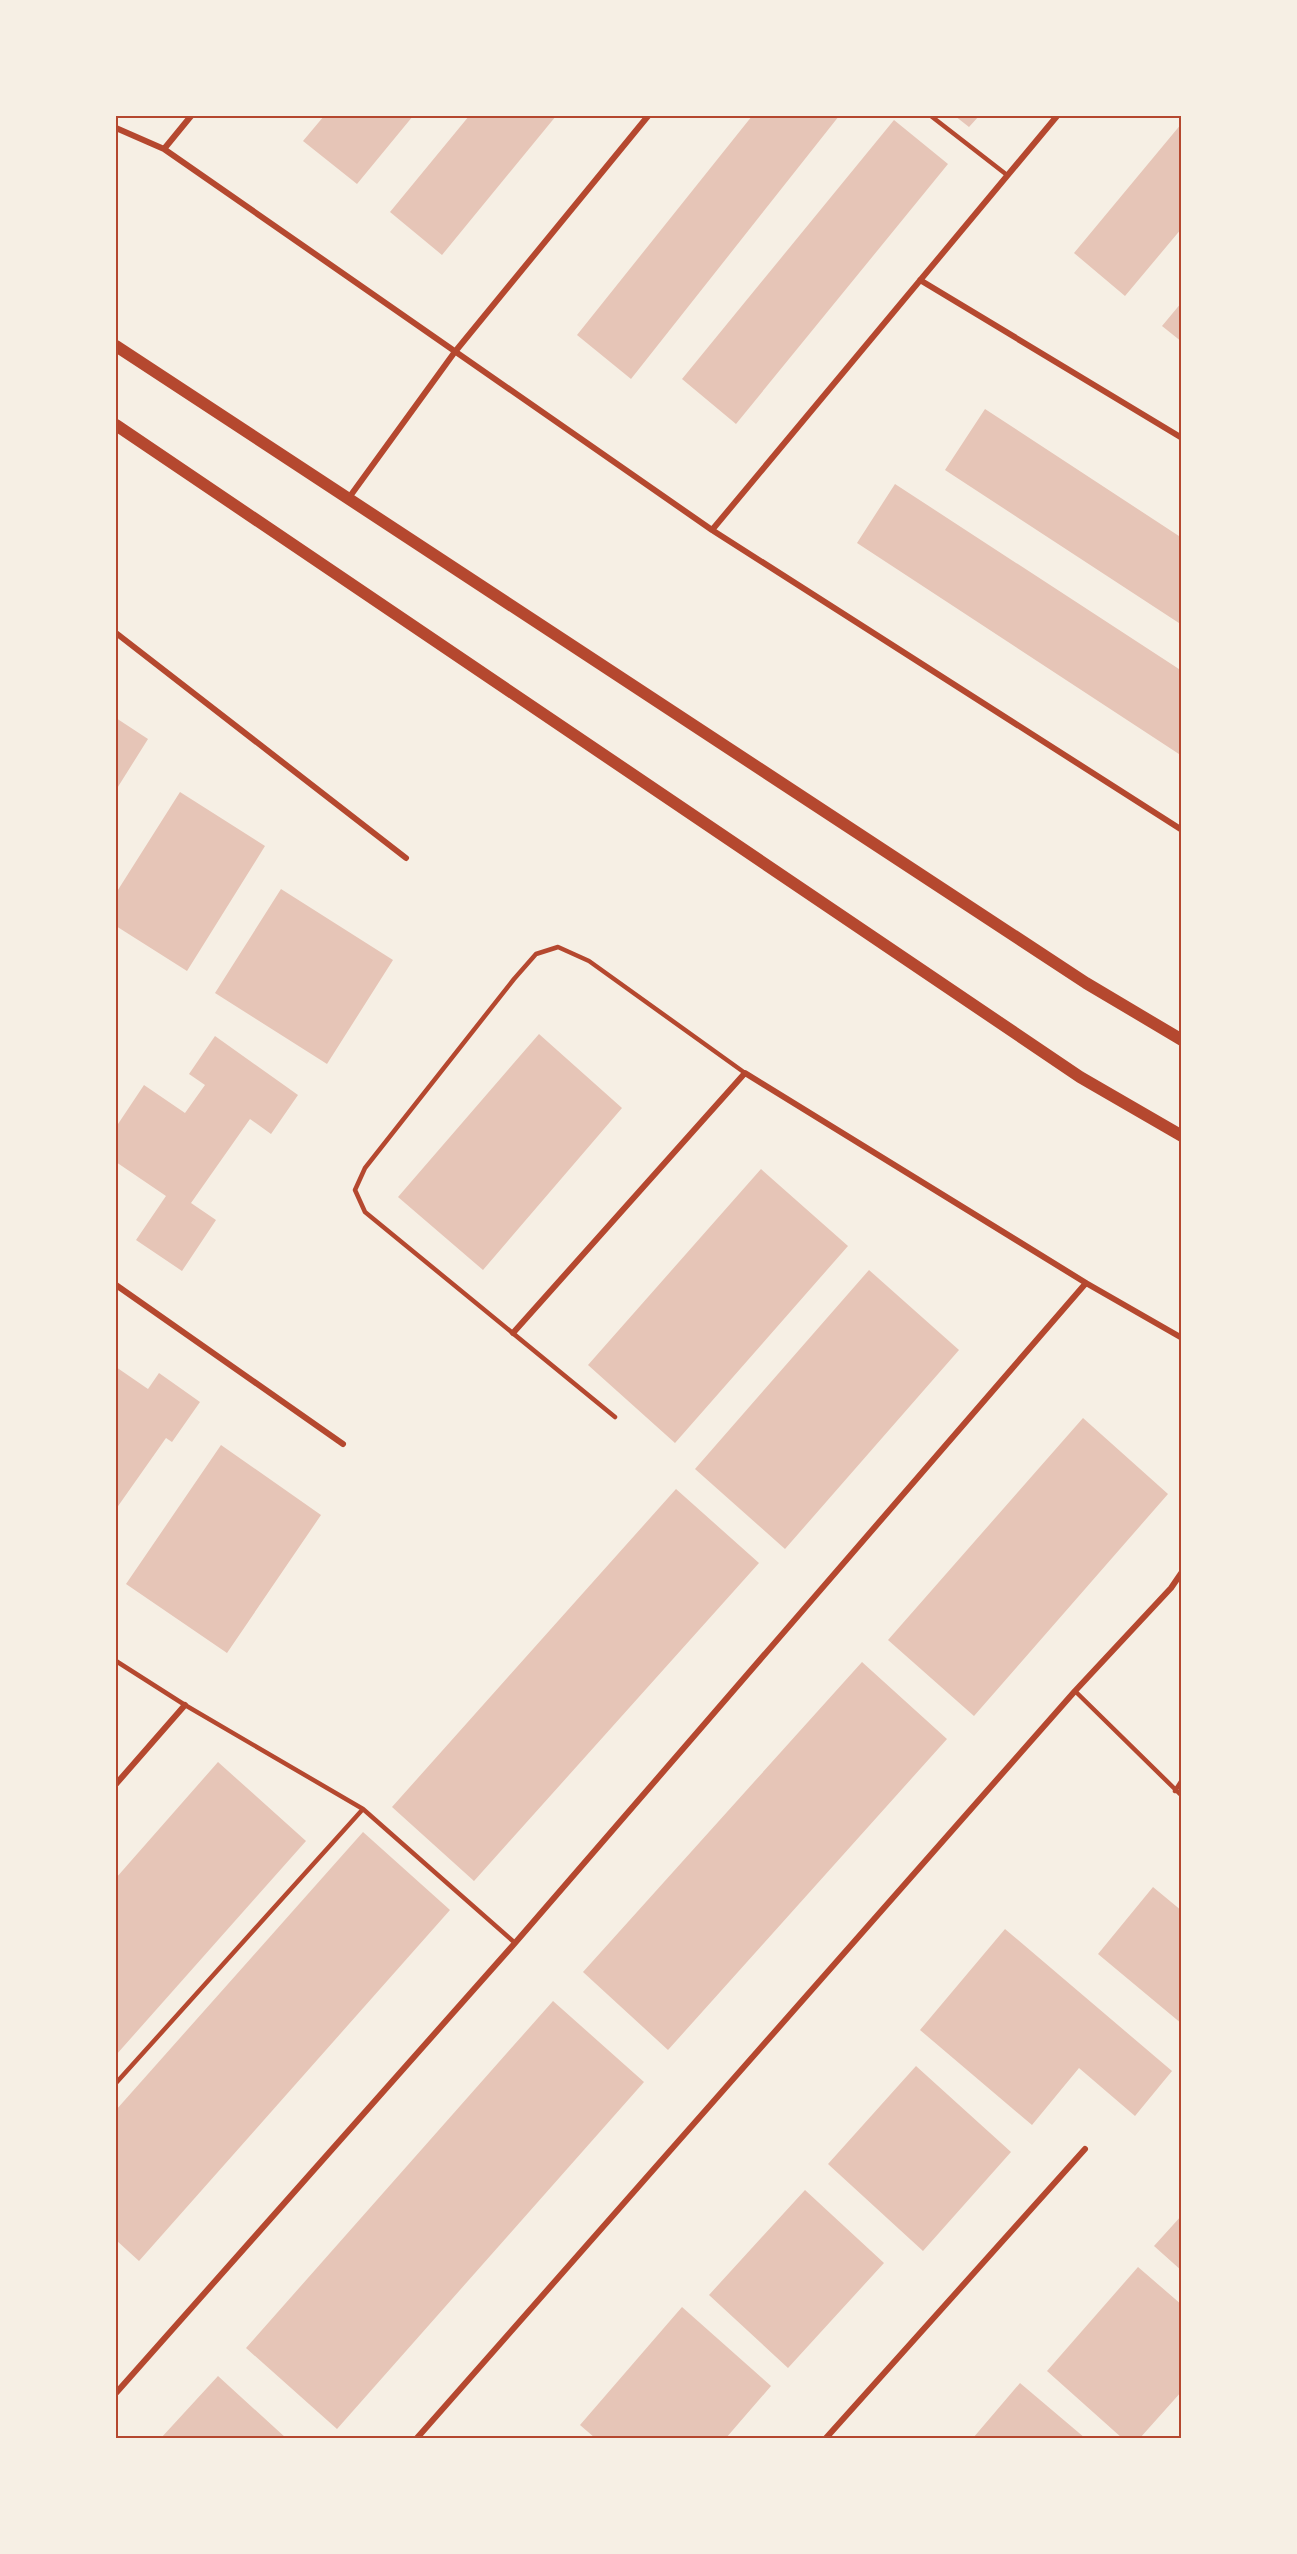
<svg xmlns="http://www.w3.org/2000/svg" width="1297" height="2554" font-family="'Work Sans',sans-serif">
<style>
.building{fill:#e6c5b7}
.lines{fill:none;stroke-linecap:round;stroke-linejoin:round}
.service{stroke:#b5482f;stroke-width:4.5}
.minor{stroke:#b5482f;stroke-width:6}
.secondary{stroke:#b5482f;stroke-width:12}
.neatline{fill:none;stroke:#b5482f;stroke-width:2}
</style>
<rect width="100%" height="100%" fill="#f6efe4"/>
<path class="building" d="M 324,116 L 413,116 L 357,184 L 303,141 Z
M 469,116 L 556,116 L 442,255 L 390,212 Z
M 752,116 L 839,116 L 631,379 L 577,335 Z
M 955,116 L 979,116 L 969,127 Z
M 894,120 L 948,164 L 736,424 L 682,379 Z
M 1182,123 L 1182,228 L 1125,296 L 1074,253 Z
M 1182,302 L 1182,342 L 1162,326 Z
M 985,409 L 1182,538 L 1182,625 L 945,470 Z
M 895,484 L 1182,671 L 1182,756 L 857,543 Z
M 116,718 L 148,739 L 116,790 Z
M 180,792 L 265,846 L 187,971 L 116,926 L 116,893 Z
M 281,889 L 393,960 L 327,1064 L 215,993 Z
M 539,1034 L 622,1108 L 483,1270 L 398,1197 Z
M 215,1036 L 298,1095 L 271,1134 L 250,1119 L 191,1203 L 216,1220 L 182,1271 L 136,1240 L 166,1196 L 116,1162 L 116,1127 L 144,1085 L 185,1113 L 205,1085 L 189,1074 Z
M 761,1169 L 848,1246 L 675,1443 L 588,1365 Z
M 869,1270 L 959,1350 L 785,1549 L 695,1469 Z
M 116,1367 L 148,1389 L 159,1373 L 200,1402 L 172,1442 L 166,1438 L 116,1509 Z
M 1083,1418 L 1168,1494 L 974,1716 L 888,1640 Z
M 221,1445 L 321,1515 L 227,1653 L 126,1584 Z
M 676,1489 L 759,1563 L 474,1881 L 392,1807 Z
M 862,1662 L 947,1739 L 668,2050 L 583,1972 Z
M 218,1762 L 306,1841 L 116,2055 L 116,1878 Z
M 363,1832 L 450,1910 L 139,2261 L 116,2240 L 116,2110 Z
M 1153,1887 L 1182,1911 L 1182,2024 L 1098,1954 Z
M 1005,1929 L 1172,2071 L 1135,2116 L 1079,2068 L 1032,2125 L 920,2030 Z
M 553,2001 L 644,2082 L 337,2429 L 246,2348 Z
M 916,2066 L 1011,2152 L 923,2251 L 828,2164 Z
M 805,2190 L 884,2263 L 788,2368 L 709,2295 Z
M 1182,2215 L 1182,2271 L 1154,2246 Z
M 1138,2267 L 1182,2305 L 1182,2391 L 1140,2438 L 1122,2438 L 1047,2371 Z
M 682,2307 L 771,2386 L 726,2438 L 595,2438 L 580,2425 Z
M 218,2376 L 286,2438 L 161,2438 Z
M 1020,2383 L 1085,2438 L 973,2438 Z"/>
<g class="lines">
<path class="service" d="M 931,116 L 1007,175
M 615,1417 L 365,1212 L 355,1190 L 365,1168 L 514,979 L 536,954 L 558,947 L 589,961 L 745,1073
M 116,1661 L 185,1705 L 363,1809 L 515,1943
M 1075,1691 L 1182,1796
M 1175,1791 L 1182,1780
M 116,2083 L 363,1809"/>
<path class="minor" d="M 116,128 L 164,149 L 712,530 L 1182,830
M 164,149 L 191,116
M 920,280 L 1182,438
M 348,499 L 454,353 L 648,116
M 712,530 L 1057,116
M 116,633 L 406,858
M 116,1285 L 343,1444
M 513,1333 L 745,1073 L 1086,1283 L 1182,1338
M 116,1784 L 185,1705
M 116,2393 L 515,1943 L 1086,1283
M 417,2438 L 1075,1691 L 1171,1588 L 1182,1572
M 826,2438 L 1085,2149"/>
<path class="secondary" d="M 116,346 L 1086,983 L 1182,1040
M 116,425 L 1080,1077 L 1182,1136"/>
</g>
<rect width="1297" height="2554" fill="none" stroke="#f6efe4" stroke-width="234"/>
<rect x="117" y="117" width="1063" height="2320" class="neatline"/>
</svg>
